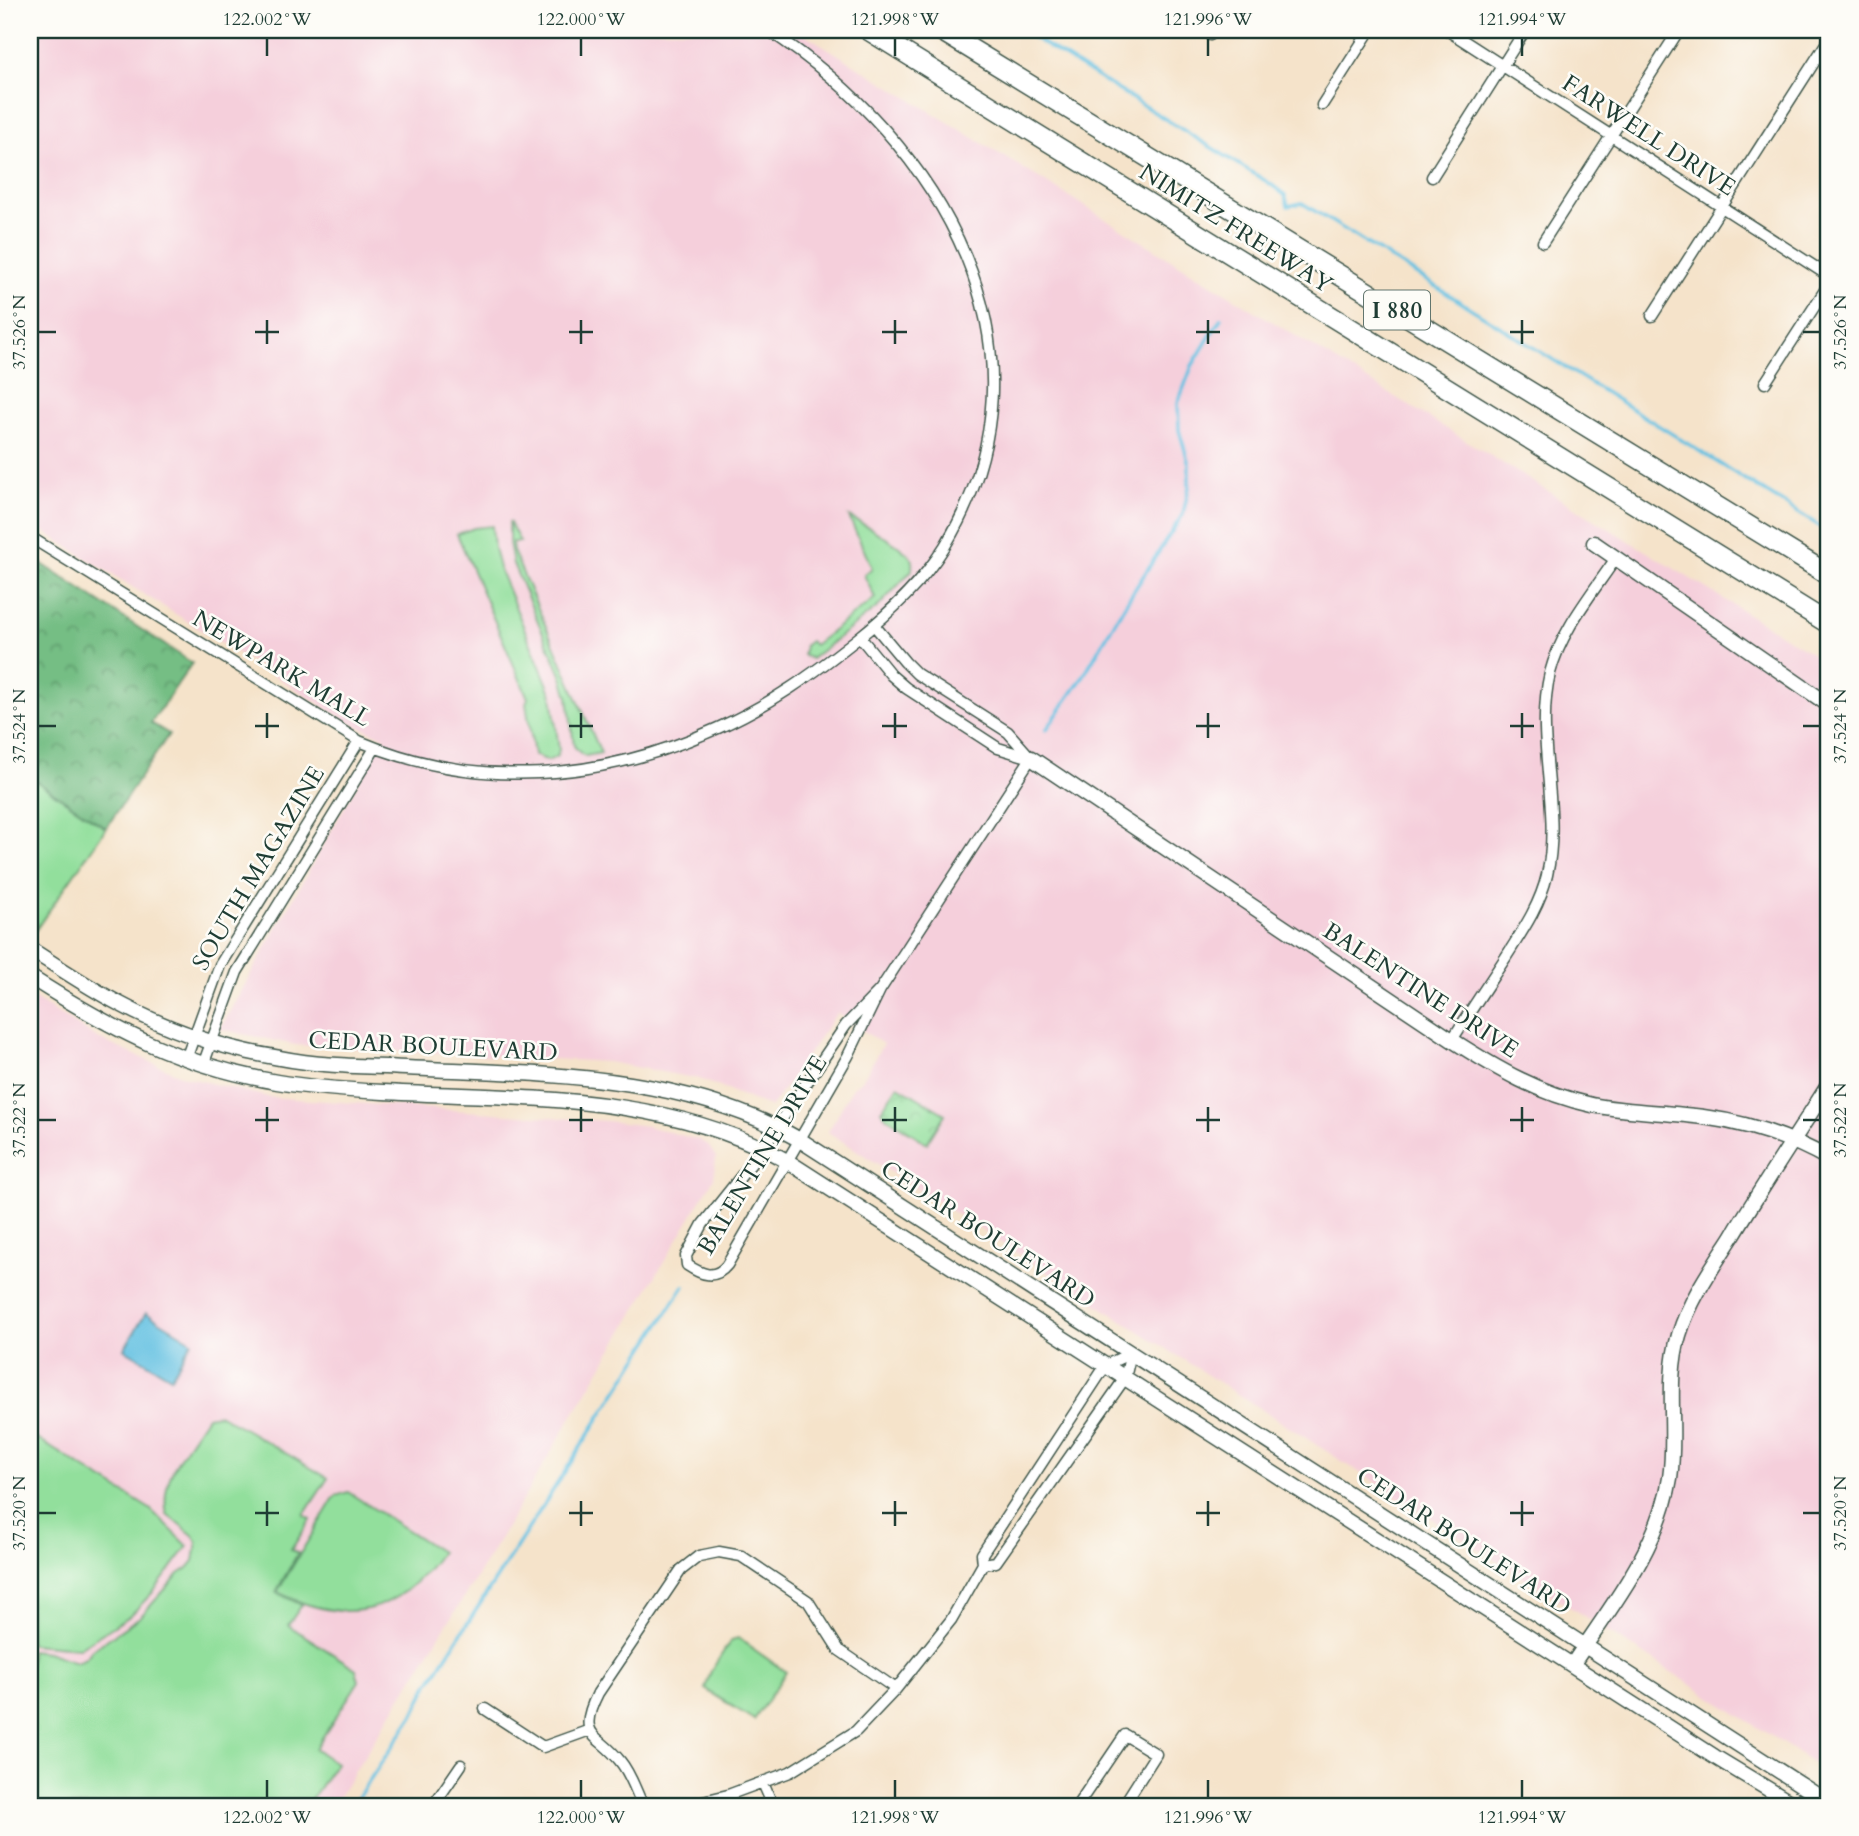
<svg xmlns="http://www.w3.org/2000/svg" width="1859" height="1836" font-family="Cardo,serif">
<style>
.built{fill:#f5cfdb}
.grass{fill:#92df9c;stroke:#588e68;stroke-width:2}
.forest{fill:url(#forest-crowns);stroke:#4a7e5c;stroke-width:2}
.park{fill:url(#park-crowns);stroke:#588e68;stroke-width:2}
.water{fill:#64c1e2;stroke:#427f8b;stroke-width:2}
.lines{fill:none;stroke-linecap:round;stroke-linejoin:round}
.stream{stroke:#64c1e2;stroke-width:3.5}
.street-casing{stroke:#3f564a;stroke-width:13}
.secondary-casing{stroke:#3f564a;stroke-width:17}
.highway-casing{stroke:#3f564a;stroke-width:22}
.street{stroke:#fff;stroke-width:10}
.secondary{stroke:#fff;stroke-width:14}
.highway{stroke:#fff;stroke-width:19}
.ticks{fill:none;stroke:#1f3d34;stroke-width:2.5}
.labels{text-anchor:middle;stroke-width:5;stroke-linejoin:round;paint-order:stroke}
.shield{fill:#fdfcf7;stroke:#62766e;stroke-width:2}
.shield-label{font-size:23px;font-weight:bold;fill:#1f3d34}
.street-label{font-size:24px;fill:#1f3d34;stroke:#fdfcf7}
.neatline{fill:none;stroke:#1f3d34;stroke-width:2.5}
.ticks-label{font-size:18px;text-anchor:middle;fill:#1f3d34}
</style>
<defs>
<pattern id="forest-crowns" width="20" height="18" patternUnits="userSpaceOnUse" patternTransform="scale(1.75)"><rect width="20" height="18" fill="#75be84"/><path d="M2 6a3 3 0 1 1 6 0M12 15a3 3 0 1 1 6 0" fill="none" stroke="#5f9c6d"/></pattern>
<pattern id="park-crowns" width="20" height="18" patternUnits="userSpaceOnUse" patternTransform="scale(1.75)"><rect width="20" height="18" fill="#92df9c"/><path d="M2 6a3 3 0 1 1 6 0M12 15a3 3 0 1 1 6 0" fill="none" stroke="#7dc087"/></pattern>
</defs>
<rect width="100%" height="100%" fill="#fdfcf7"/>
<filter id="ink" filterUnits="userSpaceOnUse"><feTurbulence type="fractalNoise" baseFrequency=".0143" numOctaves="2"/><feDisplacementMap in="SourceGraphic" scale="14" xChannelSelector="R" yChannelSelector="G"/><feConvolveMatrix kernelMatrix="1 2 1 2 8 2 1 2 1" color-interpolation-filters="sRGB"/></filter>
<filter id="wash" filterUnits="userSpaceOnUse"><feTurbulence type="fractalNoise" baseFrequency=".00686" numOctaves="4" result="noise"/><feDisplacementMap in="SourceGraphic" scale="28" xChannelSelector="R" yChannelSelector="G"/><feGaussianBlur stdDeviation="1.57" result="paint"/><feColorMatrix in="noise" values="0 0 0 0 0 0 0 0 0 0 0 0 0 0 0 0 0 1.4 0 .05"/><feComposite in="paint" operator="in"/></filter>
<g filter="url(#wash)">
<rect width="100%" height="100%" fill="#f5e3ca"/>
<path class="built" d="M 30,30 L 798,30 L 1829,664 L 1829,1773 L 828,1132 L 853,1087 L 862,1081 L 883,1044 L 837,1013 L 771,1107 L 699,1079 L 608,1062 L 295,1045 L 220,1029 L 384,737 L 348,722 L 30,523 Z
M 30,996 L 101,1040 L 185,1077 L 268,1097 L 607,1121 L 647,1126 L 699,1140 L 708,1145 L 716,1157 L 714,1178 L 476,1578 L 333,1806 L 30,1806 Z"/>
<path class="grass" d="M 849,517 C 862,523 904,547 911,558 C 913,562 912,565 912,570 L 879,606 L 811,659 L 803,655 L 805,645 L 810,641 L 814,645 L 875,598 L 864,575 L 872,568 Z
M 509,521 L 520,542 L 512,542 L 513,551 L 601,753 L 586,756 L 581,754 L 574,746 L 568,697 L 562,677 L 513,564 L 509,543 Z
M 492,526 L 494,548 L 499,568 L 552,695 L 559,750 L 557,756 L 548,761 L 534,755 L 526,703 L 528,698 L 457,534 L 474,528 Z
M 30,777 L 106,828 L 35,931 L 30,928 Z
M 219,1414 L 328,1478 L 304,1515 L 311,1519 L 291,1550 L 298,1553 L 276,1592 L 302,1605 L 288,1625 L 356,1669 L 359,1681 L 315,1749 L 336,1763 L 307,1806 L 30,1806 L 30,1650 L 47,1652 L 76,1662 L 86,1658 L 92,1650 L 141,1616 L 179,1574 L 188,1568 L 194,1561 L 197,1543 L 194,1536 L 167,1514 C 158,1478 189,1445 207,1416 Z
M 30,1437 L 34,1437 L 150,1509 L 188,1546 L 154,1591 L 130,1616 L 79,1648 L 30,1644 Z
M 348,1492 L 441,1552 C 397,1616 346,1626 277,1592 L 335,1496 Z
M 738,1638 L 786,1672 L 754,1720 L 705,1689 L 711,1671 L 731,1640 Z"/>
<path class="forest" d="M 30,556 L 192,663 L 151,723 L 169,734 L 106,828 L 30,777 Z"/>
<path class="park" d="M 898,1086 L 945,1114 L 927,1143 L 885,1116 L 881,1111 Z"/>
<path class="water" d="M 146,1313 L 192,1341 L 171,1377 L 124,1349 Z"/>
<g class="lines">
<path class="stream" d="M 1021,30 L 1269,183 L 1285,195 L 1288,206 L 1302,203 L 1829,532
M 1046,730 L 1081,680 L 1126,603 L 1183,514 L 1189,487 L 1189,464 L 1179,430 L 1178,403 L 1192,366 L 1221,318
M 352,1806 L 413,1716 L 428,1685 L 684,1286"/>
</g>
</g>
<g filter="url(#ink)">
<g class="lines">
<g class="street-casing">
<path id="street" d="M 1447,30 L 1829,276
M 1210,35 L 1213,30
M 1322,105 L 1370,30
M 1432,177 L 1525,30
M 1543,242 L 1679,30
M 1652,316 L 1829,39
M 1765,383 L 1829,284
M 30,537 L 359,741 C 477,791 602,781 718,728 C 770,705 813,674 857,639 C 891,612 922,583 945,546 C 1064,349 940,142 768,30
M 874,625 L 905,662 L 917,674 L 1008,732 L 1031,758
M 860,637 L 891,675 L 906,688 L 998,748 L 1031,758
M 880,990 L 846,1025 L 754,1160 L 703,1224 L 686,1256 L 687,1265 C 702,1275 715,1280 727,1265 L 848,1056 L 880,990 L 1031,758
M 1452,1040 C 1469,1013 1487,986 1504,960 C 1521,933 1540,906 1547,875 C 1562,809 1534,739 1550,673 C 1561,630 1592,594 1616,558
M 186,1059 L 220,965 L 359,741
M 203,1065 L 237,972 L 375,748
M 983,1564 L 996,1562 L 1125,1378 L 1131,1353
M 485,1709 L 543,1747 L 590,1730
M 763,1783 L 773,1806
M 433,1806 L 461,1765
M 643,1806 C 636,1792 631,1774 620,1761 C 598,1733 575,1738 598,1693 L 681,1570 L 699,1556 L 719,1552 L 741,1556 L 808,1601 L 839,1650 L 896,1689
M 682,1806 L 728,1795 L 790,1772 L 856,1731 L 896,1689 L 951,1620 L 983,1564 L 982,1554 L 1106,1365 L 1131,1353
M 1077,1806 L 1125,1735 L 1156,1754 L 1123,1806"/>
</g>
<g class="secondary-casing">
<path id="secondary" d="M 1594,543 L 1829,705
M 1031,758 L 1452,1040 C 1497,1069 1540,1094 1592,1105 C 1628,1112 1667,1112 1703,1117 C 1748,1123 1790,1137 1829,1159
M 30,949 C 60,968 89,988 120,1004 C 170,1031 225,1049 280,1058 C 315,1065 351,1066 386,1067 C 526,1075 674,1068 800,1140 L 1829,1803
M 30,977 C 113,1030 179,1065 277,1082 C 312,1088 347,1090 383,1092 C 519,1099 665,1092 787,1161 L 1715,1757 L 1796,1806
M 1572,1665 C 1610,1608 1659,1548 1670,1478 C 1677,1430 1665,1382 1679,1335 C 1690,1299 1712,1268 1732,1237 C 1763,1185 1797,1135 1829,1084"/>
</g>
<g class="highway-casing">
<path id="highway" d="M 868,30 L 1829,624
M 940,30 L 1829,575"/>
</g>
<use href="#street" class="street"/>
<use href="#secondary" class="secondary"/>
<use href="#highway" class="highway"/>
</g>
</g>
<path class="ticks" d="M 267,38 L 267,56M 581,38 L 581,56M 895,38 L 895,56M 1208,38 L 1208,56M 1522,38 L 1522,56M 267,320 L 267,344M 581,320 L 581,344M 895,320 L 895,344M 1208,320 L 1208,344M 1522,320 L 1522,344M 38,332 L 56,332M 255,332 L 279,332M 569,332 L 593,332M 882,332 L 907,332M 1196,332 L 1220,332M 1510,332 L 1534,332M 1803,332 L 1820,332M 267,713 L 267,738M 581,713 L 581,738M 895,713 L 895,738M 1208,713 L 1208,738M 1522,713 L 1522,738M 38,726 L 56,726M 255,726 L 279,726M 569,726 L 593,726M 882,726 L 907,726M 1196,726 L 1220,726M 1510,726 L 1534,726M 1803,726 L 1820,726M 267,1107 L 267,1132M 581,1107 L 581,1132M 895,1107 L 895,1132M 1208,1107 L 1208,1132M 1522,1107 L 1522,1132M 38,1120 L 56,1120M 255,1120 L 279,1120M 569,1120 L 593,1120M 882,1120 L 907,1120M 1196,1120 L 1220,1120M 1510,1120 L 1534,1120M 1803,1120 L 1820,1120M 267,1501 L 267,1526M 581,1501 L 581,1526M 895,1501 L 895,1526M 1208,1501 L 1208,1526M 1522,1501 L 1522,1526M 38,1513 L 56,1513M 255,1513 L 279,1513M 569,1513 L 593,1513M 882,1513 L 907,1513M 1196,1513 L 1220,1513M 1510,1513 L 1534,1513M 1803,1513 L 1820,1513M 267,1780 L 267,1798M 581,1780 L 581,1798M 895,1780 L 895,1798M 1208,1780 L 1208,1798M 1522,1780 L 1522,1798"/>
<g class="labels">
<rect class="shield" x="1364" y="290.5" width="66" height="39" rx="5"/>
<g class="shield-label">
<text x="1397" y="318">I 880</text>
</g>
<g class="street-label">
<text transform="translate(1649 135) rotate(33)" y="8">FARWELL DRIVE</text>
<text transform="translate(1236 228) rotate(32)" y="8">NIMITZ FREEWAY</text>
<text transform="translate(282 668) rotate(31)" y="8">NEWPARK MALL</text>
<text transform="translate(258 868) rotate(-59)" y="8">SOUTH MAGAZINE</text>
<text transform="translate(1421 990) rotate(33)" y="8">BALENTINE DRIVE</text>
<text transform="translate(433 1046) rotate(3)" y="8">CEDAR BOULEVARD</text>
<text transform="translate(762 1155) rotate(-59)" y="8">BALENTINE DRIVE</text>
<text transform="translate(988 1234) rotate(33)" y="8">CEDAR BOULEVARD</text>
<text transform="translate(1464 1541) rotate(33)" y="8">CEDAR BOULEVARD</text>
</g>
</g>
<rect width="1859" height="1836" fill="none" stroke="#fdfcf7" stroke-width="77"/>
<rect x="38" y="38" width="1782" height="1760" class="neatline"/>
<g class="ticks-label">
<text x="267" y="25">122.002°W</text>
<text x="581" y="25">122.000°W</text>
<text x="895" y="25">121.998°W</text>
<text x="1208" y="25">121.996°W</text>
<text x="1522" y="25">121.994°W</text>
<text transform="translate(19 332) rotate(-90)" y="6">37.526°N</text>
<text transform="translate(1840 332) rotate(-90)" y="6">37.526°N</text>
<text transform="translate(19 726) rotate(-90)" y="6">37.524°N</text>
<text transform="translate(1840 726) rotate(-90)" y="6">37.524°N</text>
<text transform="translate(19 1120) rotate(-90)" y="6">37.522°N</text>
<text transform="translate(1840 1120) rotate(-90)" y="6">37.522°N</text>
<text transform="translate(19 1513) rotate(-90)" y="6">37.520°N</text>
<text transform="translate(1840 1513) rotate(-90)" y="6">37.520°N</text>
<text x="267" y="1823">122.002°W</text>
<text x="581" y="1823">122.000°W</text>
<text x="895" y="1823">121.998°W</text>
<text x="1208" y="1823">121.996°W</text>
<text x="1522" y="1823">121.994°W</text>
</g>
</svg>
